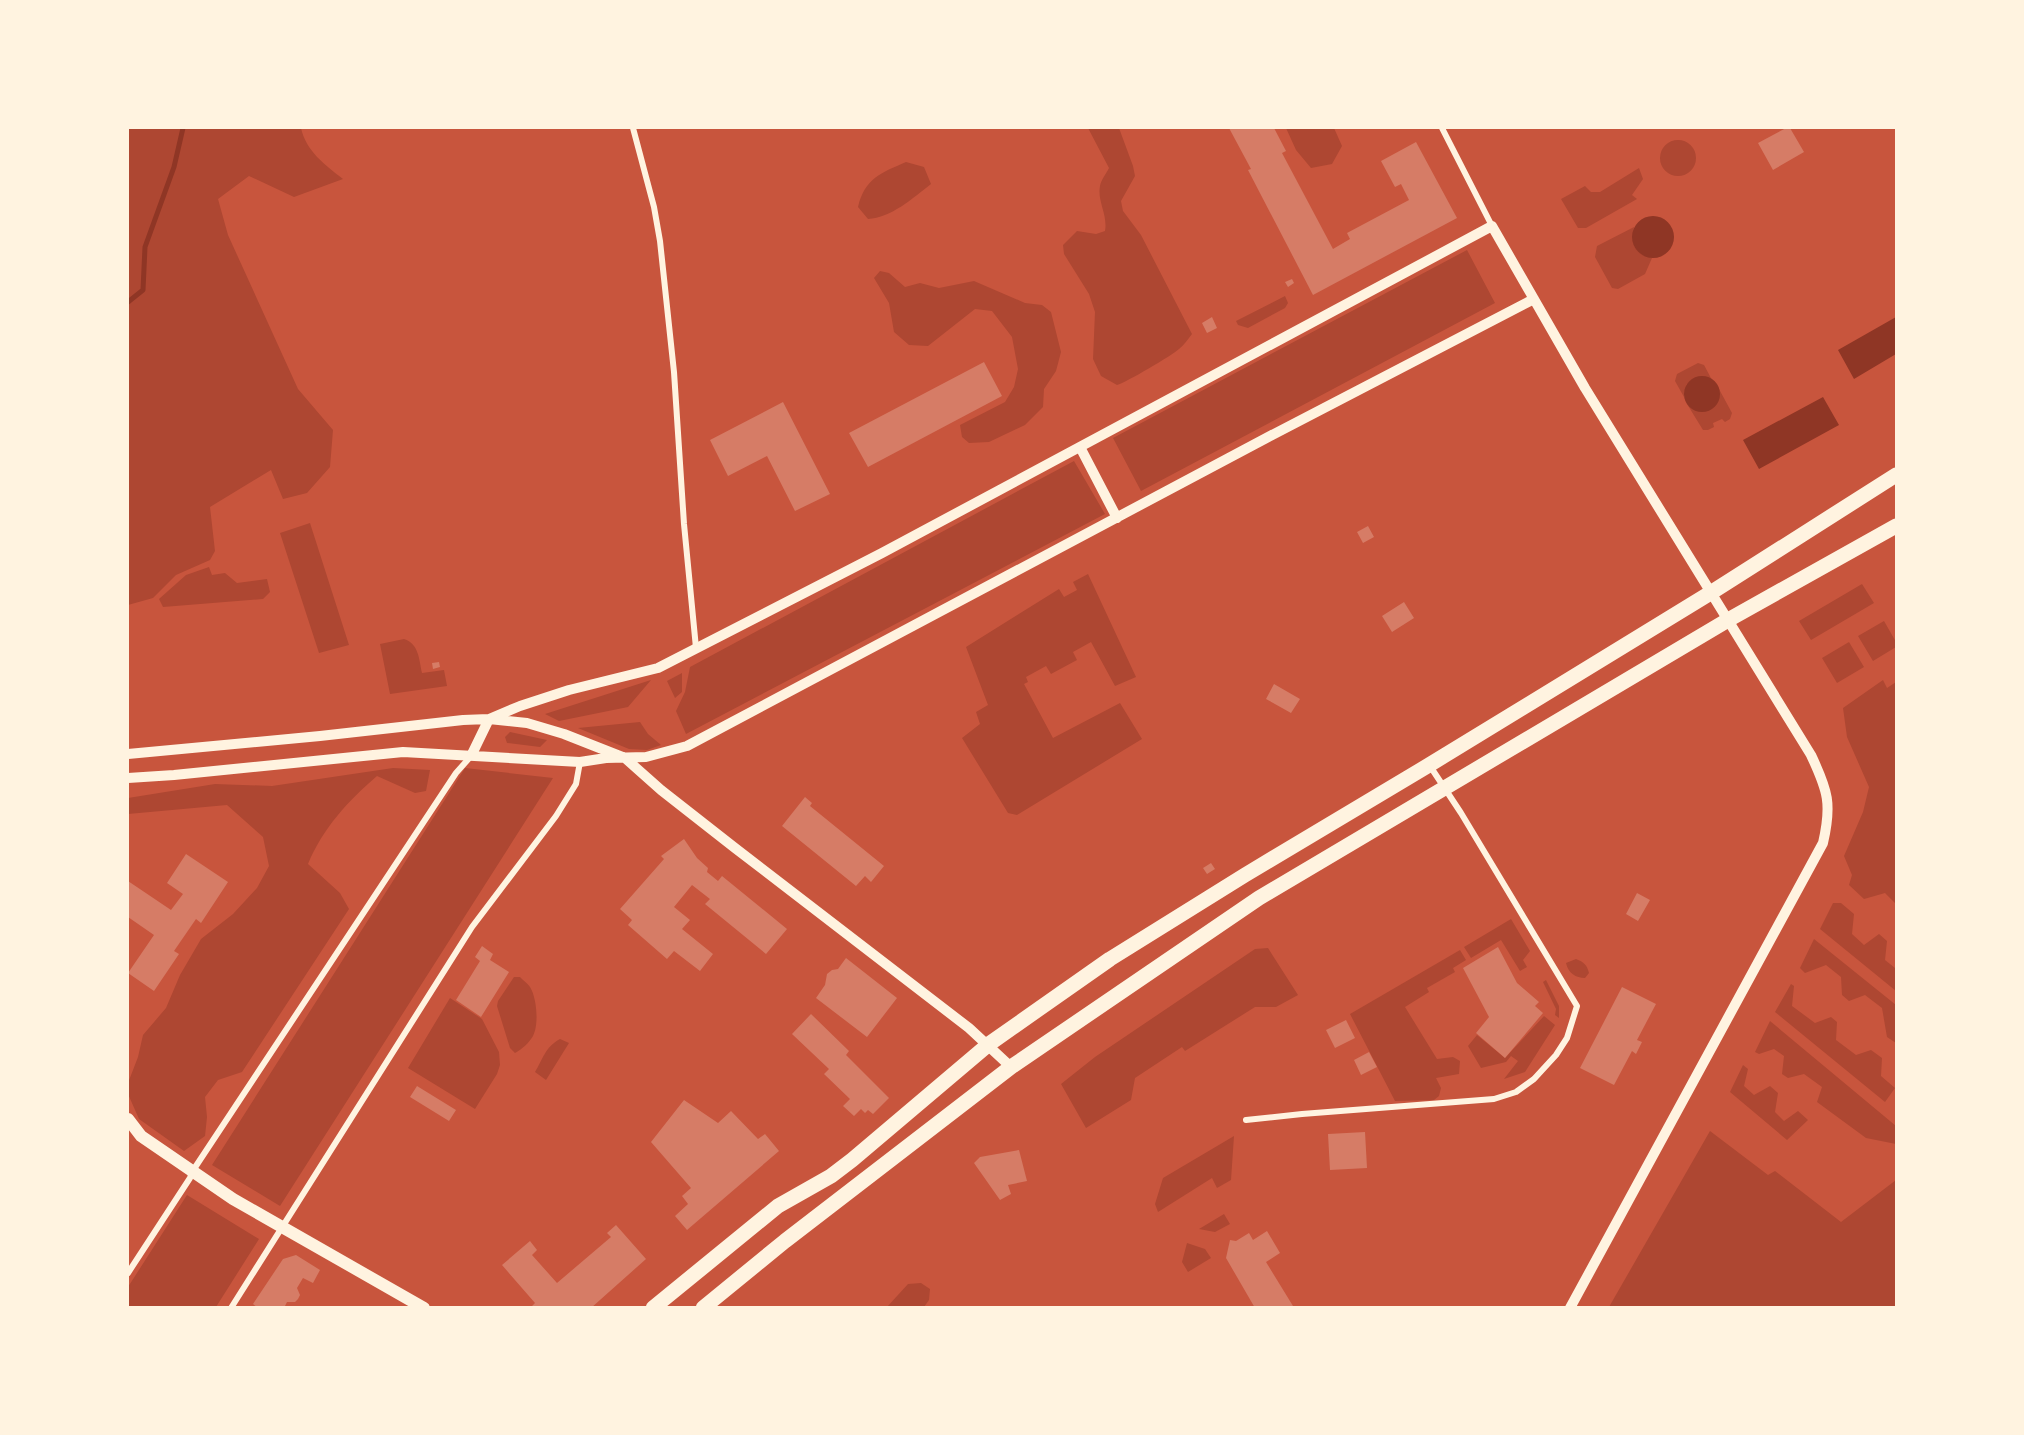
<svg xmlns="http://www.w3.org/2000/svg" width="2024" height="1435" font-family="Rubik,sans-serif">
<style>
.green{fill:#ae4732}
.water{fill:#8f3625}
.lines{fill:none;stroke-linecap:round;stroke-linejoin:round}
.stream{stroke:#8f3625;stroke-width:5}
.building{fill:#d67c66}
.minor{stroke:#fff3e0;stroke-width:6}
.tertiary{stroke:#fff3e0;stroke-width:10}
.secondary{stroke:#fff3e0;stroke-width:12}
.primary{stroke:#fff3e0;stroke-width:15}
</style>
<rect width="100%" height="100%" fill="#c8553d"/>
<path class="green" d="M 128,128 L 301,128 C 306,151 325,165 343,179 L 294,197 L 249,176 L 218,199 L 228,235 L 298,389 L 333,430 L 330,467 L 307,493 L 283,499 L 271,470 L 210,507 L 215,551 L 210,560 L 176,575 L 153,598 L 128,605 Z
M 1088,128 L 1119,128 L 1133,166 L 1135,176 L 1121,201 L 1123,211 L 1141,235 L 1192,334 C 1188,339 1184,345 1179,349 C 1171,356 1127,382 1117,385 L 1101,376 L 1093,359 L 1095,312 L 1089,294 L 1064,254 L 1063,245 L 1077,231 L 1096,234 L 1105,231 C 1108,215 1097,201 1100,186 C 1101,180 1106,174 1109,168 Z
M 1286,128 L 1334,128 L 1342,146 L 1332,164 L 1311,168 L 1296,150 Z
M1660 158a18 18 0 1 1 36 0a18 18 0 1 1-36 0Z
M 906,162 L 924,167 L 931,184 C 913,198 891,218 868,219 L 858,207 C 865,178 881,173 906,162 Z
M 1639,168 L 1643,179 L 1632,195 L 1637,199 L 1586,228 L 1578,228 L 1561,199 L 1585,186 L 1591,192 L 1600,192 Z
M 1634,227 C 1630,243 1635,255 1652,258 L 1645,274 L 1618,289 L 1612,288 L 1595,257 L 1597,246 Z
M 1467,250 L 1495,303 L 1141,491 L 1113,438 Z
M 880,271 L 889,273 L 905,287 L 920,283 L 939,288 L 974,281 L 1025,303 L 1042,305 L 1051,312 L 1061,352 L 1056,371 L 1044,389 L 1043,407 L 1025,425 L 989,442 L 969,443 L 962,437 L 960,425 L 1005,402 L 1014,387 L 1018,369 L 1012,337 L 992,311 L 975,309 L 928,346 L 909,345 L 894,332 L 889,303 L 874,278 Z
M 1285,296 L 1288,303 L 1285,308 L 1248,328 L 1238,325 L 1236,321 Z
M 1698,363 L 1704,365 L 1712,380 L 1707,377 L 1691,380 L 1686,385 L 1684,397 L 1675,381 L 1677,374 Z
M 1719,389 L 1732,413 L 1730,419 L 1725,422 L 1722,419 L 1713,423 L 1714,427 L 1708,430 L 1703,430 L 1687,404 L 1692,408 L 1719,394 Z
M 1074,461 L 1105,514 L 686,734 L 676,711 L 685,692 L 690,667 Z
M 310,523 L 349,645 L 319,653 L 280,533 Z
M 209,567 L 212,575 L 225,573 L 237,583 L 267,579 L 270,592 L 263,599 L 163,607 L 159,599 L 186,575 Z
M 1088,574 L 1136,677 L 1115,686 L 1091,642 L 1073,652 L 1077,660 L 1051,674 L 1046,666 L 1026,677 L 1028,682 L 1024,684 L 1053,738 L 1120,703 L 1142,739 L 1017,815 L 1008,813 L 962,738 L 980,724 L 976,712 L 988,705 L 966,647 L 1059,589 L 1064,597 L 1077,590 L 1073,582 Z
M 1862,584 L 1874,603 L 1811,640 L 1799,621 Z
M 1884,621 L 1896,642 L 1896,647 L 1873,661 L 1858,636 Z
M 404,639 C 419,644 419,659 422,673 L 444,670 L 447,686 L 390,694 L 380,644 Z
M 1849,642 L 1864,667 L 1837,683 L 1822,658 Z
M 682,673 L 682,692 L 675,698 L 667,681 Z
M 651,680 L 628,707 L 559,721 L 545,714 Z
M 1883,680 L 1887,688 L 1896,682 L 1896,904 L 1885,893 L 1864,899 L 1849,885 L 1852,875 L 1844,856 L 1863,812 L 1869,787 L 1847,737 L 1843,708 Z
M 640,722 L 648,734 L 661,745 L 647,750 L 629,749 L 578,728 Z
M 510,732 L 547,740 L 540,747 L 507,743 L 505,737 Z
M 393,768 L 430,770 L 426,791 L 415,793 L 377,776 C 348,801 323,828 308,864 L 340,893 L 349,909 L 242,1072 L 218,1080 L 205,1097 L 207,1117 L 205,1136 L 184,1151 L 139,1119 L 128,1094 L 128,1083 L 138,1057 L 143,1035 L 166,1008 L 180,975 L 201,939 L 233,914 L 257,888 L 269,866 L 263,837 L 227,805 L 128,814 L 128,798 L 215,784 L 272,786 Z
M 465,768 L 553,778 L 280,1206 L 212,1165 Z
M 1833,903 L 1841,903 L 1854,914 L 1852,934 L 1864,945 L 1879,934 L 1887,941 L 1885,960 L 1895,968 L 1896,967 L 1896,991 L 1820,929 Z
M 1511,919 L 1530,951 L 1523,960 L 1527,967 L 1520,971 L 1501,940 L 1471,958 L 1464,947 Z
M 1814,939 L 1896,1005 L 1896,1043 L 1887,1037 L 1882,1008 L 1865,995 L 1849,1001 L 1842,995 L 1841,977 L 1826,965 L 1805,973 L 1800,968 Z
M 1268,948 L 1298,995 L 1276,1007 L 1255,1007 L 1185,1051 L 1182,1047 L 1135,1078 L 1131,1100 L 1086,1128 L 1061,1084 L 1095,1057 L 1255,949 Z
M 1460,950 L 1466,960 L 1453,968 L 1455,972 L 1427,988 L 1429,992 L 1405,1007 L 1437,1059 L 1453,1057 L 1460,1061 L 1459,1074 L 1436,1078 L 1441,1088 L 1439,1096 L 1434,1100 L 1395,1101 L 1350,1014 Z
M 1576,959 C 1584,962 1587,965 1589,973 L 1585,978 C 1576,978 1568,973 1566,963 Z
M 514,977 L 520,977 C 523,980 528,984 530,987 C 537,998 539,1025 533,1036 C 529,1043 522,1049 515,1053 L 510,1048 L 497,1006 L 498,1001 Z
M 1546,980 L 1559,1006 L 1559,1018 L 1555,1015 L 1556,1009 L 1543,982 Z
M 1791,984 L 1794,986 L 1792,1006 L 1815,1023 L 1831,1017 L 1837,1022 L 1836,1040 L 1856,1055 L 1871,1050 L 1882,1058 L 1881,1076 L 1895,1088 L 1885,1102 L 1775,1012 Z
M 450,998 L 482,1019 L 499,1052 L 500,1065 L 497,1074 L 475,1109 L 408,1068 Z
M 1544,1016 L 1555,1025 L 1525,1072 L 1504,1079 L 1518,1061 L 1511,1056 L 1506,1062 L 1481,1068 L 1468,1046 L 1477,1035 L 1505,1058 Z
M 1770,1021 L 1896,1126 L 1896,1144 L 1866,1138 L 1817,1102 L 1822,1087 L 1804,1074 L 1788,1078 L 1782,1074 L 1784,1056 L 1774,1049 L 1759,1054 L 1755,1052 Z
M 560,1039 L 569,1043 L 546,1080 L 535,1072 C 543,1059 545,1047 560,1039 Z
M 1743,1065 L 1748,1069 L 1744,1086 L 1754,1095 L 1770,1086 L 1778,1093 L 1775,1112 L 1784,1121 L 1798,1111 L 1808,1120 L 1787,1140 L 1730,1092 Z
M 1710,1131 L 1768,1175 L 1775,1171 L 1841,1222 L 1896,1180 L 1896,1307 L 1609,1307 Z
M 1234,1136 L 1231,1180 L 1217,1188 L 1212,1178 L 1158,1212 L 1155,1204 L 1163,1178 Z
M 187,1195 L 259,1239 L 216,1307 L 128,1307 L 128,1287 Z
M 1224,1214 L 1230,1224 L 1215,1232 L 1199,1229 Z
M 1187,1243 L 1205,1249 L 1211,1258 L 1188,1272 L 1182,1262 Z
M 921,1283 L 930,1289 L 929,1300 L 924,1307 L 887,1307 L 908,1284 Z"/>
<path class="water" d="M1632 237a21 21 0 1 1 42 0a21 21 0 1 1-42 0Z
M 1896,317 L 1896,354 L 1854,379 L 1838,350 Z
M1684 394a18 18 0 1 1 36 0a18 18 0 1 1-36 0Z
M 1823,397 L 1839,425 L 1759,469 L 1743,440 Z"/>
<g class="lines">
<path class="stream" d="M 128,302 L 143,290 L 145,247 L 174,167 L 183,128"/>
</g>
<path class="building" d="M 1229,128 L 1274,128 L 1286,151 L 1282,153 L 1333,249 L 1350,239 L 1347,233 L 1409,200 L 1401,184 L 1395,187 L 1381,161 L 1416,142 L 1457,218 L 1313,295 L 1248,170 L 1251,169 Z
M 1786,128 L 1790,128 L 1804,152 L 1773,170 L 1758,143 Z
M 1292,279 L 1294,283 L 1288,287 L 1285,282 Z
M 1212,317 L 1217,328 L 1207,333 L 1202,323 Z
M 984,362 L 1002,396 L 868,467 L 849,433 Z
M 783,402 L 830,494 L 795,511 L 767,456 L 728,476 L 710,440 Z
M 1368,526 L 1374,537 L 1363,543 L 1357,532 Z
M 1404,602 L 1414,618 L 1392,632 L 1382,616 Z
M 439,662 L 440,667 L 433,669 L 432,663 Z
M 1274,684 L 1300,699 L 1291,713 L 1266,699 Z
M 805,797 L 812,803 L 810,806 L 884,866 L 871,882 L 865,876 L 856,886 L 782,826 Z
M 684,839 L 697,858 L 708,868 L 707,872 L 718,881 L 722,876 L 787,929 L 766,954 L 705,904 L 710,899 L 692,885 L 674,907 L 690,920 L 682,929 L 713,954 L 700,971 L 674,951 L 667,959 L 628,925 L 632,920 L 620,909 L 664,859 L 661,856 Z
M 186,854 L 228,882 L 201,923 L 196,919 L 174,951 L 179,954 L 154,991 L 128,973 L 154,935 L 128,917 L 128,881 L 171,910 L 183,894 L 167,883 Z
M 1211,863 L 1215,869 L 1207,874 L 1203,868 Z
M 1637,893 L 1650,900 L 1638,921 L 1626,914 Z
M 482,946 L 493,954 L 490,960 L 509,972 L 481,1017 L 456,1000 L 480,961 L 475,957 Z
M 1498,947 L 1517,983 L 1539,1002 L 1535,1006 L 1543,1013 L 1505,1058 L 1476,1033 L 1489,1017 L 1463,968 Z
M 846,958 L 897,998 L 867,1037 L 816,998 L 825,985 L 827,974 L 832,970 L 838,969 Z
M 1622,987 L 1656,1004 L 1637,1040 L 1642,1042 L 1636,1054 L 1632,1051 L 1614,1085 L 1580,1068 Z
M 811,1014 L 849,1051 L 846,1055 L 889,1098 L 873,1114 L 868,1110 L 865,1113 L 861,1109 L 854,1116 L 843,1106 L 850,1099 L 824,1074 L 829,1069 L 792,1034 Z
M 1346,1020 L 1355,1038 L 1335,1048 L 1326,1030 Z
M 1369,1052 L 1377,1067 L 1361,1075 L 1354,1060 Z
M 417,1086 L 456,1110 L 449,1121 L 410,1097 Z
M 684,1100 L 718,1123 L 731,1111 L 758,1139 L 765,1134 L 779,1151 L 687,1230 L 675,1216 L 688,1204 L 682,1196 L 691,1188 L 651,1142 Z
M 1365,1132 L 1367,1168 L 1330,1170 L 1328,1134 Z
M 1019,1150 L 1027,1181 L 1008,1185 L 1011,1194 L 1000,1200 L 974,1163 L 980,1157 Z
M 616,1225 L 646,1259 L 591,1308 L 533,1308 L 532,1306 L 535,1303 L 502,1265 L 530,1241 L 537,1250 L 532,1255 L 557,1283 L 611,1237 L 607,1233 Z
M 1267,1231 L 1280,1253 L 1266,1262 L 1293,1306 L 1289,1308 L 1255,1308 L 1226,1258 L 1230,1240 L 1236,1241 L 1249,1233 L 1253,1240 Z
M 296,1255 L 320,1270 L 313,1283 L 303,1278 L 297,1288 L 300,1295 L 298,1299 L 295,1302 L 287,1302 L 284,1308 L 258,1308 L 253,1304 L 283,1259 Z"/>
<g class="lines">
<path class="minor" d="M 633,128 L 654,207 L 660,241 L 674,372 L 684,524 L 696,648
M 1442,128 L 1492,226
M 1246,1120 L 1302,1114 L 1494,1099 L 1516,1092 L 1534,1079 L 1556,1055 L 1567,1038 L 1577,1006 L 1461,813 L 1430,766
M 128,1273 L 190,1178 L 192,1172 L 456,773 L 472,755
M 231,1308 L 472,927 L 556,816 L 576,784 L 580,762"/>
<path class="tertiary" d="M 1080,447 L 1117,518
M 128,754 L 320,736 L 463,720 L 489,719 L 527,723 L 564,734 L 625,758 L 661,790 L 735,848 L 969,1028 L 1011,1067
M 472,754 L 489,719 L 520,706 L 569,690 L 658,668 L 882,553 L 1492,226 L 1585,388 L 1811,755 C 1828,791 1832,804 1823,843 L 1570,1308
M 128,778 L 174,775 L 403,752 L 580,762 L 606,758 L 646,757 L 687,746 L 1272,435 L 1534,299"/>
<path class="secondary" d="M 128,1119 L 141,1136 L 233,1199 L 424,1308"/>
<path class="primary" d="M 653,1308 L 778,1206 L 831,1176 L 852,1160 L 989,1044 L 1110,959 L 1245,875 L 1429,765 L 1712,592 L 1896,475
M 703,1308 L 785,1241 L 1011,1067 L 1259,898 L 1728,620 L 1896,526"/>
</g>
<rect width="2024" height="1435" fill="none" stroke="#fff3e0" stroke-width="258"/>
</svg>
